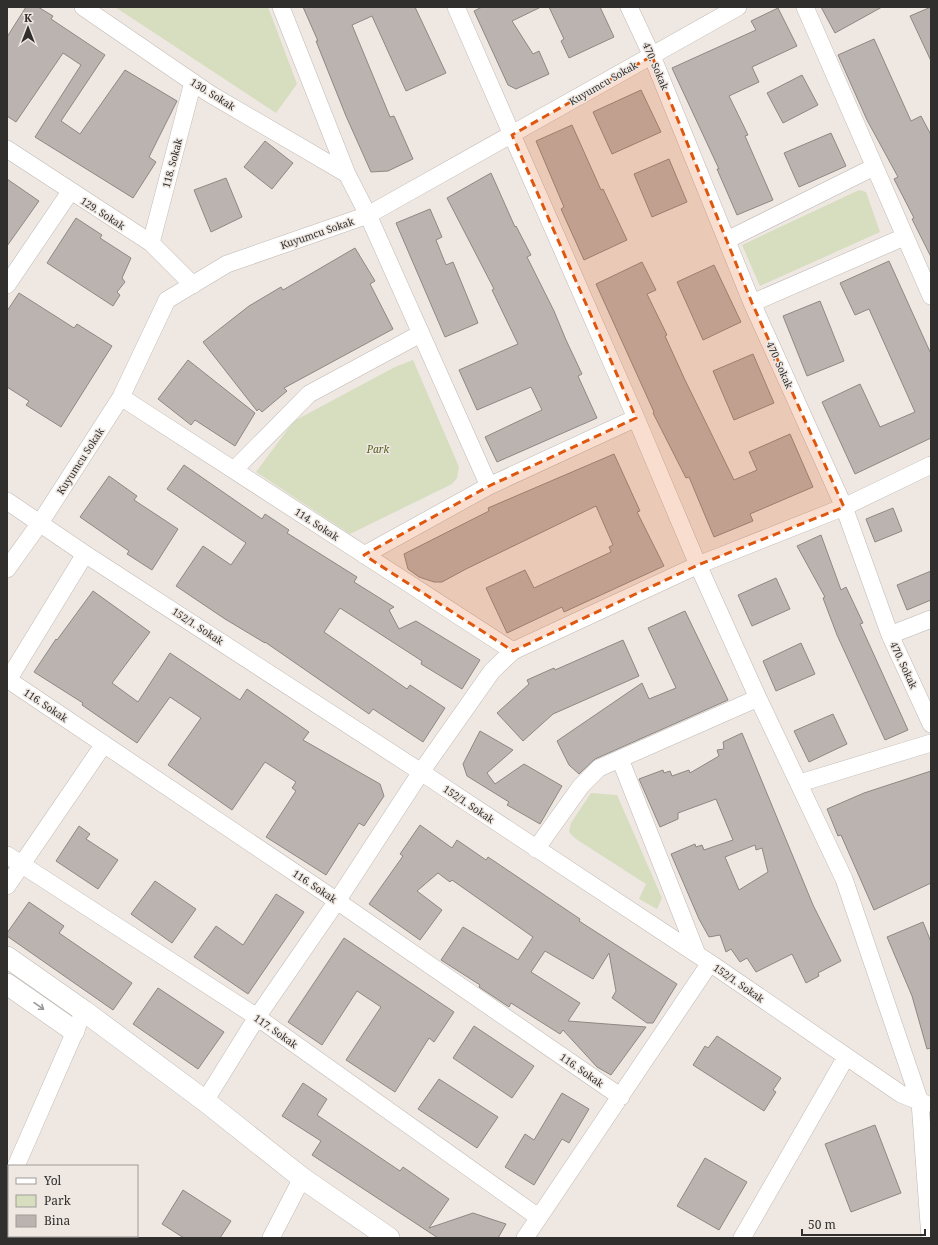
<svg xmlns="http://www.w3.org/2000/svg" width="938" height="1245" font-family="'Noto Serif',serif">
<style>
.green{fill:#d7debf}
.building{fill:#bab3af;stroke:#8e8883;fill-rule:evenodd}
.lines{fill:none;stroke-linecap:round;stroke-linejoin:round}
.minor-casing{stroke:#c0b9b4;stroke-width:18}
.tertiary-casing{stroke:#c0b9b4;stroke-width:22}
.minor{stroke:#fff;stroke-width:17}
.tertiary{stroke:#fff;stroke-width:21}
.oneway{stroke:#989796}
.marked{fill:#df570e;fill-opacity:0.2;stroke:#df570e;stroke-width:3;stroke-dasharray:8 5;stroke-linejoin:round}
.labels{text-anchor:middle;stroke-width:3;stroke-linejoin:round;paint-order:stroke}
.street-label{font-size:10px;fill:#312f2d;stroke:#eee7e2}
.park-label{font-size:10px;font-style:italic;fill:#535d1c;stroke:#eee7e2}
</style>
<rect width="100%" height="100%" fill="#eee7e2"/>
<path class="green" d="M 115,7 L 268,7 L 297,84 L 276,113 Z
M 859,190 L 866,192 L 880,232 L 760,286 L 742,245 Z
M 413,360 L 459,467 L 457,478 L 452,484 L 350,534 L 256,472 L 294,421 L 395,367 Z
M 591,793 L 617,795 L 662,898 L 657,909 L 639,899 L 646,884 L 576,839 L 569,832 L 571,823 Z"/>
<path class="building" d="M 26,7 L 38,7 L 53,16 L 51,19 L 105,55 L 61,121 L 80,134 L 125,70 L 177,101 L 149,157 L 156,162 L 133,198 L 35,137 L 81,65 L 63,53 L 16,122 L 7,116 L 7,37 Z
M 303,7 L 415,7 L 446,73 L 406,91 L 372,16 L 352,25 L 390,117 L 394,116 L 413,159 L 388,171 L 371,172 L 346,116 L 316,41 L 318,41 Z
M 482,7 L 541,7 L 512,21 L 533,54 L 539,51 L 549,74 L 516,89 L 508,85 L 474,11 Z
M 549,7 L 600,7 L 614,37 L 569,58 L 561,41 L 564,39 Z
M 821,7 L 882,7 L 835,33 Z
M 931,7 L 931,61 L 910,16 Z
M 778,8 L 797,46 L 752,67 L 759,82 L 729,96 L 748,135 L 745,136 L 773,200 L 737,215 L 717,169 L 719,169 L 672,68 L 756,30 L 751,21 Z
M 874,39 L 911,121 L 921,116 L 931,135 L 931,257 L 912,219 L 914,218 L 894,179 L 898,177 L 867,120 L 838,55 Z
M 802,75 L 818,105 L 783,123 L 767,93 Z
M 641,90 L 661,132 L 612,154 L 593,112 Z
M 572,125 L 601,190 L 603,189 L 627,240 L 584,260 L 561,209 L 564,207 L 536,141 Z
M 831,133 L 846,166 L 799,187 L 784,153 Z
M 265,141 L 293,163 L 272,189 L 244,167 Z
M 669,159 L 687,202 L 652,217 L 634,174 Z
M 491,173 L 515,227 L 516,226 L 531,255 L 527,257 L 554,311 L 566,340 L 582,374 L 578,376 L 597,418 L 497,462 L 485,437 L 542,410 L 531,387 L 477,410 L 459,370 L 518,344 L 492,290 L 494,289 L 447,198 Z
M 226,178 L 242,217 L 211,232 L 194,190 Z
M 7,179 L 39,201 L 7,246 Z
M 430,209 L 442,237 L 436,240 L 446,265 L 453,262 L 478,323 L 445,337 L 396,223 Z
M 76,218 L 102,235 L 100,238 L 131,258 L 122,278 L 125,282 L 117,292 L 120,295 L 113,306 L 47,263 Z
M 355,248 L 375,281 L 370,284 L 393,329 L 284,388 L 287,391 L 262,412 L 259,409 L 257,411 L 203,342 L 249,306 L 281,287 L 283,290 Z
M 889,261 L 931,354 L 931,438 L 855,474 L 822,402 L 860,384 L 880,427 L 915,412 L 869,309 L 855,315 L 840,283 Z
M 642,262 L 656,290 L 647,294 L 667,335 L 665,336 L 685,380 L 734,480 L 757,470 L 749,452 L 790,434 L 813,487 L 750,514 L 753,521 L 714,537 L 689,477 L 686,478 L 653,413 L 654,412 L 596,284 Z
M 714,265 L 741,322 L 703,340 L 677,282 Z
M 19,293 L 74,328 L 77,324 L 112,346 L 61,427 L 26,405 L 29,401 L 7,387 L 7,311 Z
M 820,301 L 844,361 L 807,376 L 783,316 Z
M 753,354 L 774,403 L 734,420 L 713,371 Z
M 188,360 L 255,413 L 235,446 L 195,420 L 191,425 L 158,399 Z
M 614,454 L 640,511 L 637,512 L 664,566 L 564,612 L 562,607 L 507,633 L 486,588 L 525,570 L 534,588 L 611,552 L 609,547 L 613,545 L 596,506 L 466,569 L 442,582 L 434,582 L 419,577 L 408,569 L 404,554 L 489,511 L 488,508 Z
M 184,465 L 262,519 L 265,514 L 289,530 L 287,533 L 357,577 L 354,582 L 394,607 L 389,610 L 399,629 L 416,621 L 480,660 L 462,689 L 421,664 L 422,661 L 340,608 L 324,632 L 407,689 L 410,685 L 445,708 L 423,742 L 373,709 L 369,714 L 265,642 L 265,643 L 225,619 L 176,586 L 203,546 L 231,565 L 246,543 L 167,489 Z
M 109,476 L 137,496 L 134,500 L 178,529 L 152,570 L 127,554 L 129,551 L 80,517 Z
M 893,508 L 902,531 L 875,542 L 866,519 Z
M 821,535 L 841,590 L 846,587 L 863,623 L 860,624 L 908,730 L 885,740 L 837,635 L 823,598 L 825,597 L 797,546 Z
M 931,571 L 931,600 L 907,610 L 897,585 Z
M 776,578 L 790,609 L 752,626 L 738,595 Z
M 93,591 L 150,632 L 112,683 L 138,702 L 170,653 L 240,700 L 247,689 L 309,732 L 303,740 L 380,784 L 384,796 L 364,826 L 359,823 L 326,875 L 266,837 L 296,791 L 292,788 L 296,782 L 265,762 L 232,810 L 168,765 L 201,718 L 170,697 L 137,743 L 82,705 L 83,703 L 34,672 L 56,639 L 57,640 Z
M 685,611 L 728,700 L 595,759 L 579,774 L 569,765 L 557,741 L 642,683 L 649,699 L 676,688 L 648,628 Z
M 623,640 L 639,676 L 553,714 L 523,741 L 497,713 L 529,684 L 527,680 L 554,668 L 555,670 Z
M 801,643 L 815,674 L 776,691 L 763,661 Z
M 833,714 L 847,744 L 809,762 L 794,731 Z
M 480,731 L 513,750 L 487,773 L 495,784 L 524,764 L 562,786 L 540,824 L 507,805 L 509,802 L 467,776 L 463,764 Z
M 742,733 L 813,905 L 841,961 L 818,973 L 819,976 L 806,983 L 792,954 L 756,972 L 747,958 L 740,962 L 731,949 L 726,952 L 720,935 L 709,937 L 699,919 L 671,854 L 695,844 L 696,847 L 702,845 L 704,850 L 733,840 L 716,799 L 678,813 L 678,819 L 660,827 L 639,779 L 663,770 L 664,773 L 670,771 L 672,776 L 689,770 L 690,773 L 719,756 L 717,750 L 724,749 L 723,742 ZM 755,845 L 756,850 L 762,848 L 768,872 L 739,890 L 725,857 Z
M 931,771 L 931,883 L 874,910 L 841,835 L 838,836 L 827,809 L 864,793 Z
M 420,825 L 452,848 L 457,840 L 486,860 L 488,857 L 580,919 L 579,921 L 677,984 L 653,1023 L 647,1023 L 612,998 L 616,991 L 609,953 L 593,979 L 545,951 L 531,972 L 580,1003 L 568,1021 L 646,1027 L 611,1075 L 597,1067 L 563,1030 L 560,1034 L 511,1003 L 509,1007 L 479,987 L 480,985 L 441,960 L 463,927 L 518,960 L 533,937 L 452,880 L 450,882 L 438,873 L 417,891 L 442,910 L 420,940 L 369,904 L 403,856 L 400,854 Z
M 79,826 L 90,834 L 86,839 L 118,860 L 98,889 L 56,861 Z
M 155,881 L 196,909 L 172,943 L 131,914 Z
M 276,894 L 304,912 L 248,994 L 194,957 L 216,926 L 243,945 Z
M 29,902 L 64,926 L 59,933 L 132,983 L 113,1010 L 7,936 L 7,933 Z
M 923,922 L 931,942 L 931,1048 L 927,1049 L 912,996 L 887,937 Z
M 344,938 L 454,1012 L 434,1042 L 429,1038 L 395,1092 L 346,1060 L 381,1007 L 357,991 L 322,1045 L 288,1022 Z
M 158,988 L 224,1032 L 198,1069 L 133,1024 Z
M 474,1026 L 534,1066 L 512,1098 L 453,1058 Z
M 717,1036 L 781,1078 L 773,1090 L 776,1092 L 764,1111 L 693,1065 L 705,1046 L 708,1048 Z
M 439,1079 L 498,1117 L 477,1148 L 418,1109 Z
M 303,1083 L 327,1099 L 317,1115 L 400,1171 L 403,1167 L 449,1199 L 429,1228 L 473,1213 L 506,1224 L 498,1238 L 438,1238 L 312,1155 L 321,1141 L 282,1116 Z
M 562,1093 L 589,1109 L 569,1143 L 562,1139 L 534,1185 L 505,1167 L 525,1134 L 534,1140 Z
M 875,1125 L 901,1193 L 851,1212 L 825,1144 Z
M 705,1158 L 747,1182 L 719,1230 L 677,1206 Z
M 183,1190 L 231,1221 L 220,1238 L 184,1238 L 162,1224 Z"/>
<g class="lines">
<g class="minor-casing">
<path id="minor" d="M 83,7 L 210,94 L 347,174
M 281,7 L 347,174 L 368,215 L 489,486
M 456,7 L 636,418 L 698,565 L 758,698 L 844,879 L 920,1102 L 930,1238
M 629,7 L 652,56 L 752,303 L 844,507 L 890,635 L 931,724
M 805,7 L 931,296
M 7,149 L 151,243 L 193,285
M 727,240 L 874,167
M 151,243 L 193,82
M 7,285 L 70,192
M 752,303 L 904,237
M 121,397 L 513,651
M 234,470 L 309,394 L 420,334
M 7,501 L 85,554 L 421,772 L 710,963 L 901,1094 L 926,1104
M 364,555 L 489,486 L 636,418
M 7,569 L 40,523 L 121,397 L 167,300 L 227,264 L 368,215 L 738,7
M 890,635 L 931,619
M 7,679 L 337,901 L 621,1097
M 8,680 L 85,554
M 620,759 L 697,954
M 800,783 L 931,743
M 536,849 L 581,786 L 599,768 L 758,698
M 7,855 L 257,1017 L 538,1217
M 7,886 L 104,744
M 205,1101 L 257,1017 L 337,901 L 421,772 L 492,671 L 513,651 L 698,565 L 844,507 L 931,465
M 16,1166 L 84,1011
M 7,1188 L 9,1184
M 271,1238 L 302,1178
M 525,1238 L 710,963
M 742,1238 L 846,1057"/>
</g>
<g class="tertiary-casing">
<path id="tertiary" d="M 7,957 L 84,1011 L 205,1101 L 302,1178 L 389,1238
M 7,984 L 74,1031"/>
</g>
<use href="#minor" class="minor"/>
<use href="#tertiary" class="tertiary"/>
</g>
<defs><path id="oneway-shaft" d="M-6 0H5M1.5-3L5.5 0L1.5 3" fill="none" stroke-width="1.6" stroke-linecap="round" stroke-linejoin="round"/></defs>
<use class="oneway" href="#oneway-shaft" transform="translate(39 1006) rotate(35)"/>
<path class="marked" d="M 652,56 L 752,303 L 844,507 L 698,565 L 513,651 L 364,555 L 489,486 L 636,418 L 512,135 Z"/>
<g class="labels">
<g class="street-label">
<text transform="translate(656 66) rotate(67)" y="4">470. Sokak</text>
<text transform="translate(603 83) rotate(-30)" y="4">Kuyumcu Sokak</text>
<text transform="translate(213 94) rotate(32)" y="4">130. Sokak</text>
<text transform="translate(172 163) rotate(-75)" y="4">118. Sokak</text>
<text transform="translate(103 213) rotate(33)" y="4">129. Sokak</text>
<text transform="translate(317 233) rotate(-19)" y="4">Kuyumcu Sokak</text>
<text transform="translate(780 365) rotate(66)" y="4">470. Sokak</text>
<text transform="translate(80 461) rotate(-57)" y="4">Kuyumcu Sokak</text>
<text transform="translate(317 524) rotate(33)" y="4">114. Sokak</text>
<text transform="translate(198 626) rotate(33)" y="4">152/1. Sokak</text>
<text transform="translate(904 665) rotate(65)" y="4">470. Sokak</text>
<text transform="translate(46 705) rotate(34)" y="4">116. Sokak</text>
<text transform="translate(469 804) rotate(34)" y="4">152/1. Sokak</text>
<text transform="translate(315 886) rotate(34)" y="4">116. Sokak</text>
<text transform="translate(739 983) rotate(35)" y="4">152/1. Sokak</text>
<text transform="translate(276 1031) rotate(35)" y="4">117. Sokak</text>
<text transform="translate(582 1070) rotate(35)" y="4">116. Sokak</text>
</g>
<g class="park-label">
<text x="378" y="453">Park</text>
</g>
</g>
<rect width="938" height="1245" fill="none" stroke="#312f2d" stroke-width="16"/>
<rect x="8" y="1165" width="130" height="72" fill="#eee7e2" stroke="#a29d9a"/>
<rect x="16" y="1178" width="20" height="6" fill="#ffffff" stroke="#a29d9a"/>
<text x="44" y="1185" font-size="12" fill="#312f2d">Yol</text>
<rect x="16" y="1195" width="20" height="12" fill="#d7debf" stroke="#a29d9a"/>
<text x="44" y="1205" font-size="12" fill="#312f2d">Park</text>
<rect x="16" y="1215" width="20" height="12" fill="#bab3af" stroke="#a29d9a"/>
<text x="44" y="1225" font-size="12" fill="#312f2d">Bina</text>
<g transform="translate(28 28)" stroke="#eee7e2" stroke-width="3" paint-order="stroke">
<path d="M0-3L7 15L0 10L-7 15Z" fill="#312f2d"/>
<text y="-6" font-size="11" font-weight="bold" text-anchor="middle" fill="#312f2d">K</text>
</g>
<path d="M802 1229v6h123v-6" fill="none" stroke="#312f2d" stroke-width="2"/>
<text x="808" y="1229" font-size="12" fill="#312f2d" stroke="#eee7e2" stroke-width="3" paint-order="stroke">50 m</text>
</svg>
